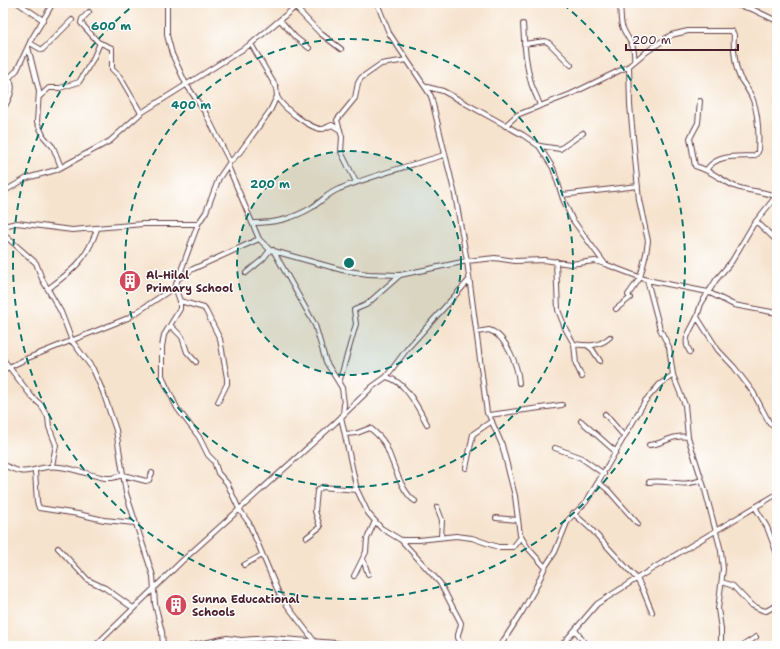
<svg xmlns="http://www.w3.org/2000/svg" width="780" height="649" font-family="'Shantell Sans',sans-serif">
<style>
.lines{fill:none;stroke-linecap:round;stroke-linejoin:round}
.minor-casing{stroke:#643c43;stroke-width:6}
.minor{stroke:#fff;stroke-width:4}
.ring{fill:none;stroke:#0f766e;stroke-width:2;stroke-dasharray:7 5}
.labels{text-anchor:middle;stroke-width:3;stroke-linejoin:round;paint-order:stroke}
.poi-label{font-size:11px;font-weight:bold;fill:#4a1f2b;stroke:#fff;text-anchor:start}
.centre{fill:#0f766e;stroke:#fff;stroke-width:2}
.ring-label{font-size:12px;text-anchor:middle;font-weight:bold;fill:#0f766e;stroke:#fff;stroke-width:3;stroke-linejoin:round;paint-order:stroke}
</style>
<rect width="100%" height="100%" fill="#fff"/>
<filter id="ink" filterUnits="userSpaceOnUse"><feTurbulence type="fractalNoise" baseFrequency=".025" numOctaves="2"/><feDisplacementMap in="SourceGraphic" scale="8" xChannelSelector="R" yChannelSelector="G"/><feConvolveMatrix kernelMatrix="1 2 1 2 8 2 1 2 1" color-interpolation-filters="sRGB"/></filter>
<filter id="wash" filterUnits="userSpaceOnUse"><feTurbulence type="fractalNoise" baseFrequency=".012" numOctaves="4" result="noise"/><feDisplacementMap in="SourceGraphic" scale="16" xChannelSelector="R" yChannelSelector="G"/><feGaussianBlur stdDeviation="0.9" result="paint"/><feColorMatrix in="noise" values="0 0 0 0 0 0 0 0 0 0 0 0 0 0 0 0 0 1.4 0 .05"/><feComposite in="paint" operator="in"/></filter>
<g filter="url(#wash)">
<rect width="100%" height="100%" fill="#f6e3cd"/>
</g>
<g filter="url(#ink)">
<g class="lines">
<g class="minor-casing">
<path id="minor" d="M 18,3 L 43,20
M 167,3 L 167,35 L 172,54 L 186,84 L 206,114 L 230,162
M 377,3 L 389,33 L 431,96 L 455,195 L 467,261 L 487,413 L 489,415 L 562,405
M 620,3 C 621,10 620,18 622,26 C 627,40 636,43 634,61
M 729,3 L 752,9 L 777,21
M 295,7 L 320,33 L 341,49
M 89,12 L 82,19 L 81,23 L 98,42 L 112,48 L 112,69 L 120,77 L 141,113
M 280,20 L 295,37 L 309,48
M 523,24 C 524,44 526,64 531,83 C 533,90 538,98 540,106
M 30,43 L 42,50 L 72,20
M 524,44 L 545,41 L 549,43 L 571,65
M 28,47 L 39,91 L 37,122 L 44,137 L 53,147 L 61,167
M 427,87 L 443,91 L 523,135 L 539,146 L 553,168 L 563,199 L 572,219 L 605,264 L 647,280 L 708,292 L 734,305 L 777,313
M 277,96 C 281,107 312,130 323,129 C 326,128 329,126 332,125 L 340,130
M 39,97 L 49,88 L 60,88 L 79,82 L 93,59 L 100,43
M 700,101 L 698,123 L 690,138 L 695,166 C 710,170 720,179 734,186 C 748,192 763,190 777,197
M 3,110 C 8,100 16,89 9,78 L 17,70 L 31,40 L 53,3
M 505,126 L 517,115 L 571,94 L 629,66 L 642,55 L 671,35 L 688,31 L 732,31 L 734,35 C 733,46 735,72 742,81 C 746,87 750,92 753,100 C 759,116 759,135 758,152 L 754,156 C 736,157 718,154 707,169
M 540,146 L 560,149 L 583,133
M 228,166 L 259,239 L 270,250 L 342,270 L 368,274 L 400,275 L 467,261 L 495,258 L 515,261 L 544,260 L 570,264 L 595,261 L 605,264
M 356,182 L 341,152 L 342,137 L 337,120 L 355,98 L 358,83 L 361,78 L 381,64 L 407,60
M 3,192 L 27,178 L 56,170 L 110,141 L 141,113 L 251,44 L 300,3
M 562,195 L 638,186
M 777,195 L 753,225 L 732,261 L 716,280 L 701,304 L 697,317 L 718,350 L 734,367 L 753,392 L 770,424 L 777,428
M 756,221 L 777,241
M 253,223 C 275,223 292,219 311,208 C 321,202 328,193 339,189 C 373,175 409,166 444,155
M 3,226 L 17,223 L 72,230 L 143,224 L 198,224
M 3,234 L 36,263 L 42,279 L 61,312 L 72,341 L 93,369 L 103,392 L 116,430 L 126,493 L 153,576 L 155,604 L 162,632 L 163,646
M 273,250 L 315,325 L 326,362 L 342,388 L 344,404 L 343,415
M 556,261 L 558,310 L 566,330 L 574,344 L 576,364 L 582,377
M 246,273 L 263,259 L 270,250
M 179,278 L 193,269 L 259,239
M 647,280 L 660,329 L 669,347 L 673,375 L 685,405 L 688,437 L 705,490 L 721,551 L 723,569 L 718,609 L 721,629 L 721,646
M 175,287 L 180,301 L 204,308 L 206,311 L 220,339 L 227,378 L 227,384 L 218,402
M 48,289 C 74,269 86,261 97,229
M 180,301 L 180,309 L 164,335 L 162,347 L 162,375 L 165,383 L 177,408 L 199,437 L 208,455 L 214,461 L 218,473 L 227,483 L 239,509 L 249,523 L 280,596 L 315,642
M 616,309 L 630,298 L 628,295 L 640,278 L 646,254 L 648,241 L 639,200 L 630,105 L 629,66
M 171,326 L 182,337 L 187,352 L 196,362
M 477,332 L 489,330 C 506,335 518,366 519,383
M 574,344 C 588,346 599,347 610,337
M 588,346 L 592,349 L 600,361
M 690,352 C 681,339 692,329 697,317
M 3,359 L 32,397 L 41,405 L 48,417 L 49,427 L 56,445 L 52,466
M 3,370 L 28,358 L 128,318 L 175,287 L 198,224 L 206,212 L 219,178 L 230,162 L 240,152 L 270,111 L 277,96 L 276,87 L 251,44
M 386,377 C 405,380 418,408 427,424
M 339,383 L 356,324 L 354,310 L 366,305 L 400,275
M 605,414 L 624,436
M 489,415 L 502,445 L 515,496 L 520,535 L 528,548 L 545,567
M 341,417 L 357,490 L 368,513 L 381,528 L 401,540 L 419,540 L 456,536 L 472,538 L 498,547 L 513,547 L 521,537
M 581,421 L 616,452
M 345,434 L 357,433 L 370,428 C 376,433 381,437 385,444 C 392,458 401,493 415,501
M 649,445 C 664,444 672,434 688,437
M 555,448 L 580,457 L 604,474
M 3,464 C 30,481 35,463 60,467 C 75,469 90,475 105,478 L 112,478 L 123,475 L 146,481 L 149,480 L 152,473
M 466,468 L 473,434 L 492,421
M 35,471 L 37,502 L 39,508 L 78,514 L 104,520 L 135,523
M 598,482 L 608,490 L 638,524
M 649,482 C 667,479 683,488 701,480
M 437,507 L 442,520 L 441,537
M 755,507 L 767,527 L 777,554
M 573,513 L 592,530 L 637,579 L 643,590 L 652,612
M 496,518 L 518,520
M 307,537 L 320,527 L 315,511 L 317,491 L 322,487 L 357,490
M 401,540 L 440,583 L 461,623 C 460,635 452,636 466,646
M 58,548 L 88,580 L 105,588 L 133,608
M 363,559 L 368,574
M 244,565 L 262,555
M 354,576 L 366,552 L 367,539 L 375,521
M 722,582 L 733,586 L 751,605 L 762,610 L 766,611 L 777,605
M 575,630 L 587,646
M 95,646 L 182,561 L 335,423 L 372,387 L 386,377 L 407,349 L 469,280
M 190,646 L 227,638 L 241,640 L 270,638 L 336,643 L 354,646
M 500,646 L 522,612 L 536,587 L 545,567 L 555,552 L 568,520 L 586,502 L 598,482 L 645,401 L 659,385 L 673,375
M 561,646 L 597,604 L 647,572 L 777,494
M 742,646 L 756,637"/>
</g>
<use href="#minor" class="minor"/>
</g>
</g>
<circle cx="349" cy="263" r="112" fill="#0f766e" fill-opacity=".12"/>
<g class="ring">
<circle cx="349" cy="263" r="112"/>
<circle cx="349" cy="263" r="224"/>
<path d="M563 4A336 336 0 1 1 135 4"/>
</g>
<defs>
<g id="building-disc" transform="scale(1.15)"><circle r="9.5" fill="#d1495b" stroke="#fff"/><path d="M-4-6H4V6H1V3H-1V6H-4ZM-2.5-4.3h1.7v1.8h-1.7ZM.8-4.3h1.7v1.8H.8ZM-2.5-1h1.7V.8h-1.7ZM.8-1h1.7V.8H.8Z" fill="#fff"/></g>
</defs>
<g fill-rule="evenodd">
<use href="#building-disc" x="130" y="281"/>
<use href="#building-disc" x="176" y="605"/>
</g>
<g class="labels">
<g class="poi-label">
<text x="146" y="279">Al-Hilal<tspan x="146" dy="13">Primary School</tspan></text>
<text x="192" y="603">Sunna Educational<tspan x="192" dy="13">Schools</tspan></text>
</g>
</g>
<circle cx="349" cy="263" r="6" class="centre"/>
<g class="ring-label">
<text x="111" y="30">600 m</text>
<text x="191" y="109">400 m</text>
<text x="270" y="188">200 m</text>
</g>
<rect width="780" height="649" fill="none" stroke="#fff" stroke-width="16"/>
<path d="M626 44v6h112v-6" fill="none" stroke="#4a1f2b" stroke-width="2"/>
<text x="632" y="44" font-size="12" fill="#4a1f2b" stroke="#ffffff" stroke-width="3" paint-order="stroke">200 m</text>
</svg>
